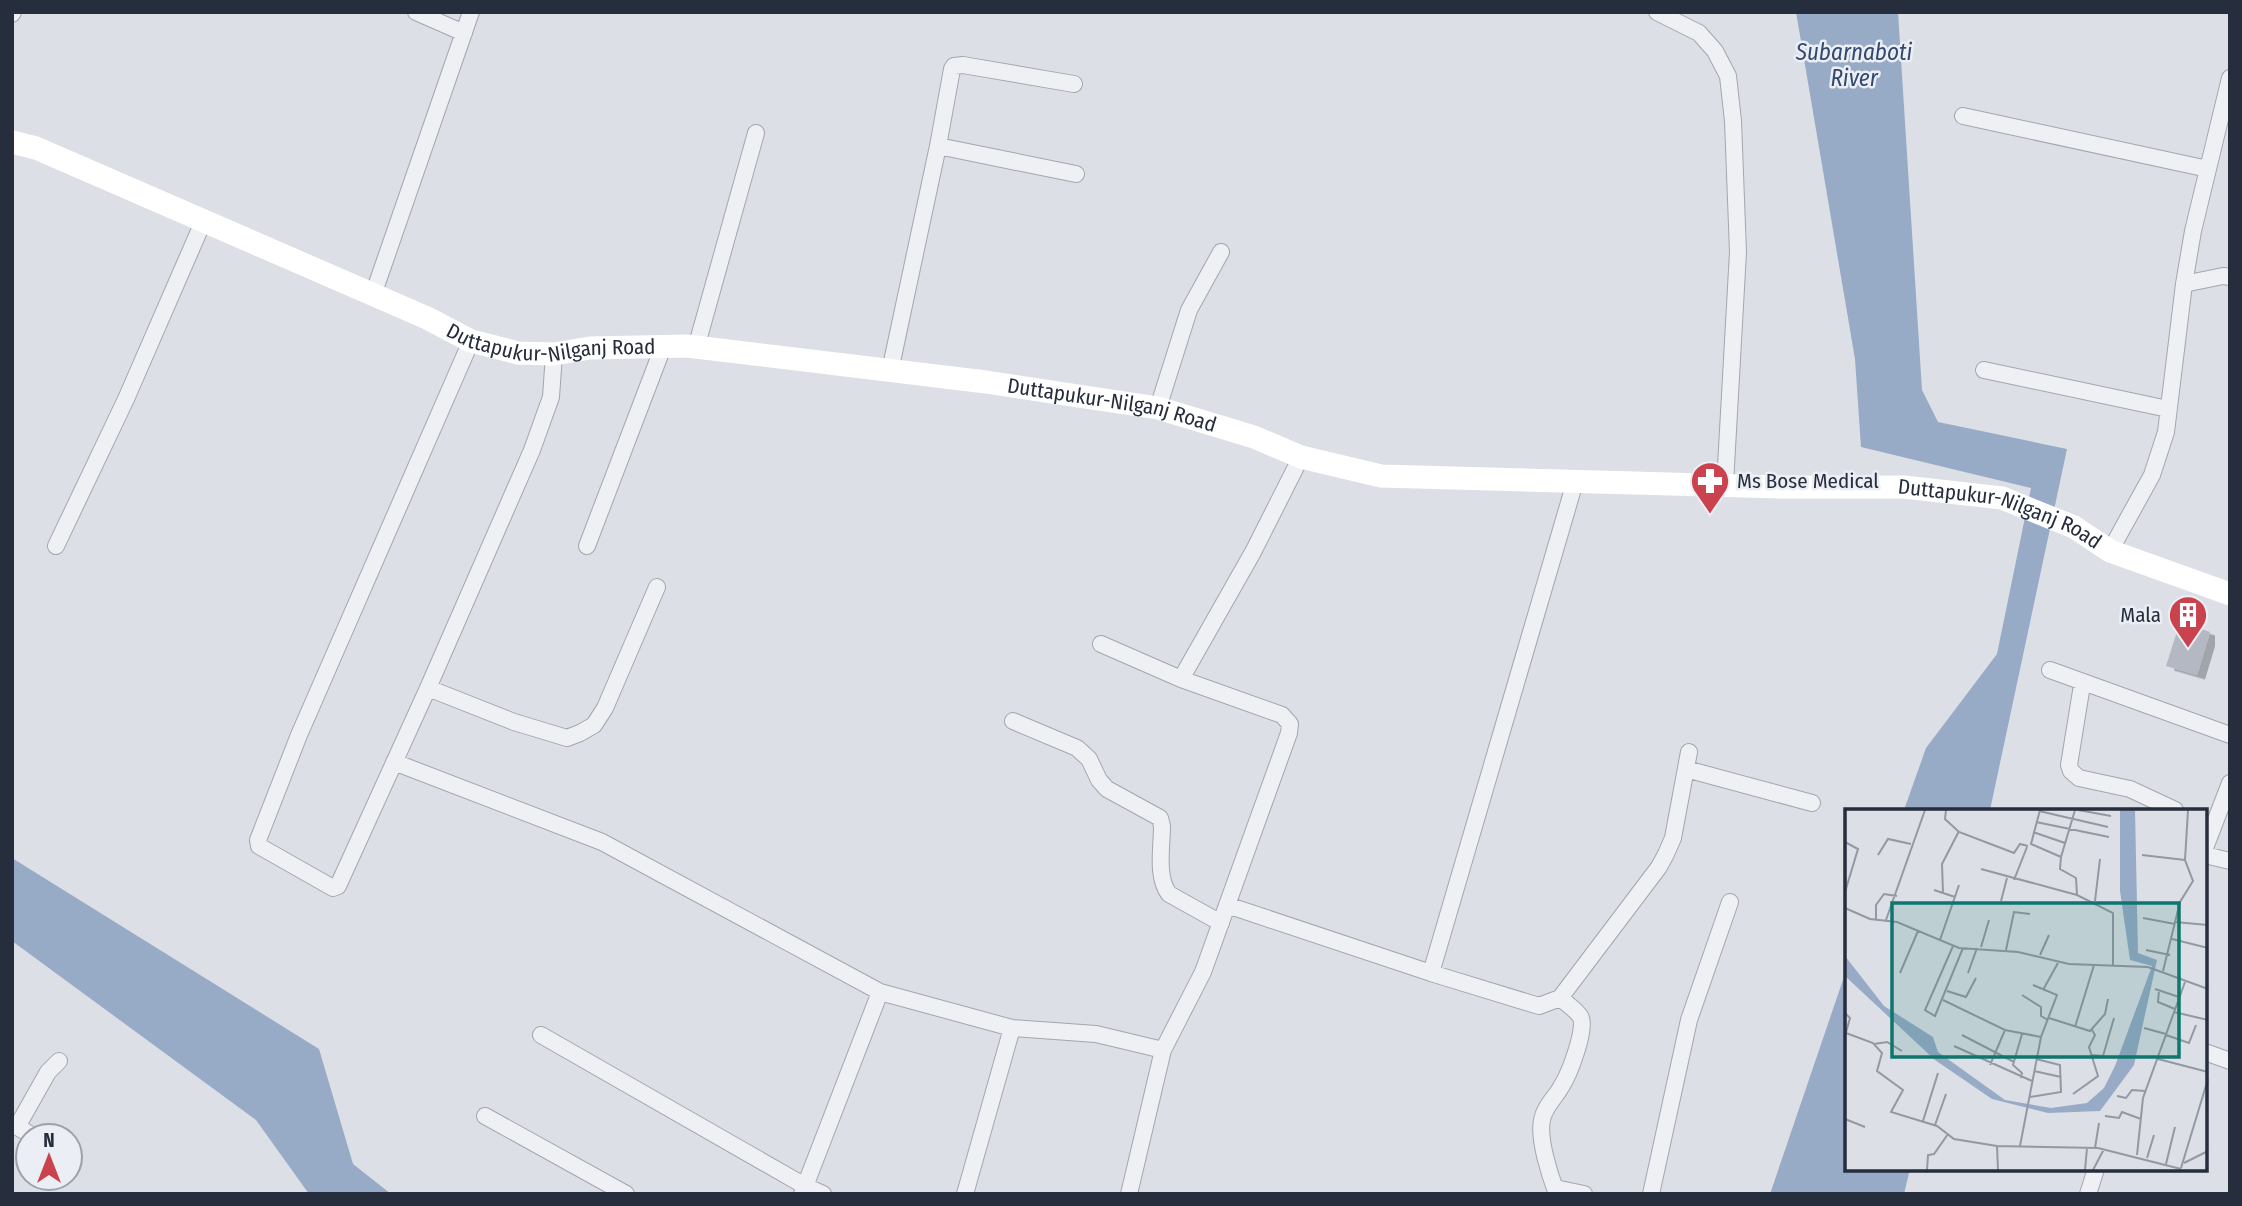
<svg xmlns="http://www.w3.org/2000/svg" width="2242" height="1206" font-family="'Fira Sans Condensed',sans-serif">
<style>
.water{fill:#97aac6}
.building{fill:#b3b8c2;filter:url(#shadow)}
.lines{fill:none;stroke-linecap:round;stroke-linejoin:round}
.street-casing{stroke:#a2a6b0;stroke-width:18}
.street{stroke:#eef0f4;stroke-width:16}
.secondary{stroke:#fff;stroke-width:23}
.labels{text-anchor:middle;stroke-width:5;stroke-linejoin:round;paint-order:stroke}
.street-label{font-size:21px;fill:#262d3c;stroke:#ebeef4}
.poi-label{font-size:21px;fill:#262d3c;stroke:#ebeef4;text-anchor:start}
.water-label{font-size:23px;font-style:italic;fill:#32486e;stroke:#ebeef4}
.inset-road{fill:none;stroke:#9398a2;stroke-width:2}
.view{fill:#0f766e;fill-opacity:0.15;stroke:#0f766e;stroke-width:3.5}
.inset-edge{fill:none;stroke:#262d3c;stroke-width:3.5}
</style>
<defs>
<filter id="shadow"><feDropShadow dx="8" dy="4.5" stdDeviation="0" flood-color="#0004"/></filter>
</defs>
<rect width="100%" height="100%" fill="#dcdfe6"/>
<path class="water" d="M 1796,12 L 1898,12 L 1922,390 L 1938,422 L 2067,449 L 1990,810 L 1904,810 L 1926,748 L 1997,654 L 2031,488 L 1861,447 L 1855,359 Z
M 12,858 L 319,1049 L 353,1164 L 391,1194 L 309,1194 L 256,1120 L 12,941 Z
M 1846,971 L 1846,1169 L 1910,1169 L 1904,1194 L 1770,1194 Z"/>
<path class="building" d="M 2180,622 L 2210,632 L 2197,675 L 2166,666 Z"/>
<g class="lines">
<g class="street-casing">
<path id="street" d="M 416,12 L 464,33
M 1657,12 L 1699,33 L 1715,51 L 1728,76 L 1733,121 L 1738,252 L 1725,484
M 12,14 L 13,12
M 1963,116 L 2208,169
M 938,146 L 1076,174
M 2184,284 L 2223,276 L 2230,277
M 373,295 L 471,12
M 471,341 L 299,735 L 258,840 L 259,846 L 333,888 L 338,886 L 428,688 L 532,450 L 551,397 L 554,354
M 696,348 L 756,133
M 1984,370 L 2168,409
M 890,371 L 938,146 L 952,69 L 954,66 L 963,65 L 1074,84
M 1158,408 L 1189,310 L 1221,252
M 56,546 L 126,399 L 203,222
M 587,546 L 663,347
M 2110,551 L 2152,475 L 2166,432 L 2184,284 L 2193,231 L 2230,78
M 1101,644 L 1181,679 L 1282,715 L 1290,724 L 1289,733 L 1203,972 L 1163,1050 L 1129,1194
M 2050,670 L 2230,735
M 1181,679 L 1253,552 L 1301,457
M 2084,683 L 2081,691 L 2069,765 L 2071,771 L 2079,778 L 2130,789 L 2175,810
M 428,688 L 514,722 L 567,738 L 580,733 L 594,725 L 605,708 L 657,587
M 1013,721 L 1077,748 L 1089,759 L 1099,780 L 1107,789 L 1160,818 L 1162,826 C 1162,847 1156,877 1169,894 L 1221,923
M 394,762 L 602,842 L 880,992 L 1012,1028 L 1096,1034 L 1163,1050
M 1686,769 L 1812,803
M 2205,848 L 2230,783
M 2205,855 L 2230,861
M 1227,905 L 1431,973 L 1539,1006 L 1560,998 L 1659,867 L 1666,854 L 1673,838 L 1689,752
M 1431,973 L 1575,482
M 541,1035 L 805,1186 L 823,1194
M 2205,1052 L 2230,1061
M 485,1116 L 626,1194
M 12,1124 L 33,1136
M 17,1127 L 48,1072 L 59,1061
M 70,1157 L 72,1159
M 1555,1188 L 1584,1194
M 802,1194 L 880,992
M 965,1194 L 1012,1028
M 1557,1194 C 1550,1176 1538,1139 1542,1120 C 1544,1107 1555,1098 1561,1087 C 1569,1075 1588,1026 1580,1016 C 1575,1009 1566,1003 1560,998
M 1651,1194 L 1689,1020 L 1730,902
M 2088,1194 L 2096,1169"/>
</g>
<use href="#street" class="street"/>
<path class="secondary" id="s1" d="M 12,142 L 36,148 L 66,161 L 427,318 L 471,341 L 518,353 L 554,354 L 590,348 L 687,346 L 986,382 L 1158,408 L 1254,437 L 1301,457 L 1381,476 L 1781,487 L 1904,487 L 2002,498 L 2074,527 L 2110,551 L 2230,594"/>
</g>
<defs>
<g id="pharmacy-pin" transform="scale(2.0125)"><path d="M0 17L-7.5 6A9.5 9.5 0 1 1 7.5 6Z" fill="#ca424d" stroke="#ebeef4"/><path d="M-2-6h4v4h4v4h-4v4h-4v-4h-4v-4h4Z" fill="#fff"/></g>
<g id="building-pin" transform="scale(2.0125)"><path d="M0 17L-7.5 6A9.5 9.5 0 1 1 7.5 6Z" fill="#ca424d" stroke="#ebeef4"/><path d="M-4-6H4V6H1V3H-1V6H-4ZM-2.5-4.3h1.7v1.8h-1.7ZM.8-4.3h1.7v1.8H.8ZM-2.5-1h1.7V.8h-1.7ZM.8-1h1.7V.8H.8Z" fill="#fff"/></g>
</defs>
<g fill-rule="evenodd">
<use href="#pharmacy-pin" x="1710" y="481"/>
<use href="#building-pin" x="2188" y="615"/>
</g>
<g class="labels">
<g class="street-label">
<text dy="7" stroke="none"><textPath href="#s1" startOffset="581">Duttapukur-Nilganj Road</textPath></text>
<text dy="7" stroke="none"><textPath href="#s1" startOffset="1148">Duttapukur-Nilganj Road</textPath></text>
<text dy="7" stroke="none"><textPath href="#s1" startOffset="2051">Duttapukur-Nilganj Road</textPath></text>
</g>
<g class="poi-label">
<text x="1737" y="488">Ms Bose Medical</text>
<text x="2161" y="622" text-anchor="end">Mala</text>
</g>
<g class="water-label">
<text x="1854" y="60">Subarnaboti<tspan x="1854" dy="26">River</tspan></text>
</g>
</g>
<g transform="translate(1845 809)">
<rect width="362" height="362" fill="#dcdfe6"/>
<path d="M 275,1 L 290,1 L 293,144 L 312,151 L 289,256 L 255,302 L 203,304 L 147,290 L 90,251 L 0,167 L 0,147 L 39,197 L 88,228 L 93,243 L 160,291 L 206,299 L 242,294 L 259,279 L 270,257 L 307,157 L 285,151 L 275,82 Z" fill="#97aac6"/>
<path class="inset-road" d="M 101,1 L 100,10 L 114,23 L 169,44 L 175,35 L 183,37M 195,1 L 186,35 L 216,48 L 215,60 L 231,69 L 232,86 L 268,104 L 268,156M 233,1 L 266,7M 194,2 L 263,18M 191,13 L 264,28M 188,23 L 220,34M 0,33 L 13,40 L 0,83M 33,46 L 43,30 L 66,35M 297,46 L 340,51M 216,48 L 230,1M 136,60 L 232,86M 169,71 L 182,38M 89,81 L 110,88M 98,84 L 97,55 L 114,22M 156,92 L 162,69M 250,92 L 255,50M 0,99 L 25,110 L 52,113 L 114,139 L 173,143 L 224,155 L 303,158 L 363,180M 298,109 L 330,115M 31,110 L 31,96 L 39,85 L 52,87M 41,111 L 80,1M 330,113 L 363,116M 327,130 L 363,139M 95,131 L 114,76M 108,137 L 80,201 L 90,207 L 118,139M 136,138 L 144,111M 161,141 L 169,103 L 185,105M 301,141 L 325,146M 195,146 L 204,126M 318,162 L 335,93 L 348,72 L 340,51 L 343,1M 55,164 L 73,122M 123,164 L 132,139M 310,180 L 334,188M 198,181 L 214,152M 314,181 L 313,193 L 330,200M 102,182 L 121,188 L 131,169M 177,186 L 196,198 L 196,207 L 203,211M 98,191 L 160,221 L 196,228M 329,203 L 363,211M 0,204 L 5,209 L 0,227M 204,209 L 245,222 L 260,205 L 263,190M 230,218 L 249,156M 299,219 L 321,225M 1,224 L 28,234 L 37,244 L 32,262 L 58,281 L 46,303 L 92,317 L 109,330 L 152,337M 117,226 L 169,253M 321,226 L 344,234 L 351,216M 29,235 L 42,233 L 57,242M 109,237 L 187,272M 246,246 L 258,247 L 269,209M 313,250 L 363,263M 145,256 L 160,221M 189,262 L 216,268M 176,269 L 177,264 L 168,256 L 177,225M 228,285 L 253,267 L 244,238 L 250,226 L 247,221M 272,287 L 281,289 L 287,281 L 300,282M 185,288 L 216,283 L 215,256 L 191,250M 260,307 L 274,309 L 277,303 L 296,310M 0,310 L 20,318M 78,312 L 93,264M 90,316 L 101,285M 175,337 L 196,228 L 212,186 L 188,176M 250,339 L 254,314M 292,346 L 298,289 L 340,173M 302,349 L 309,326M 339,354 L 363,342M 321,355 L 330,318M 336,359 L 363,270M 82,361 L 83,346 L 89,345 L 103,325M 153,361 L 152,337 L 253,339 L 336,360M 240,361 L 242,339M 248,361 L 259,340"/>
<path class="view" d="M 47,94 L 334,94 L 334,248 L 47,248 Z"/>
<rect width="362" height="362" class="inset-edge"/>
</g>
<rect width="2242" height="1206" fill="none" stroke="#262d3c" stroke-width="28"/>
<g transform="translate(49 1157)"><circle r="33" fill="#ebeef4" stroke="#9ca1aa" stroke-width="2"/>
<path d="M0-5L12 26L0 18L-12 26Z" fill="#ca424d"/>
<text y="-10" font-size="19" font-weight="bold" text-anchor="middle" fill="#262d3c">N</text>
</g>
</svg>
